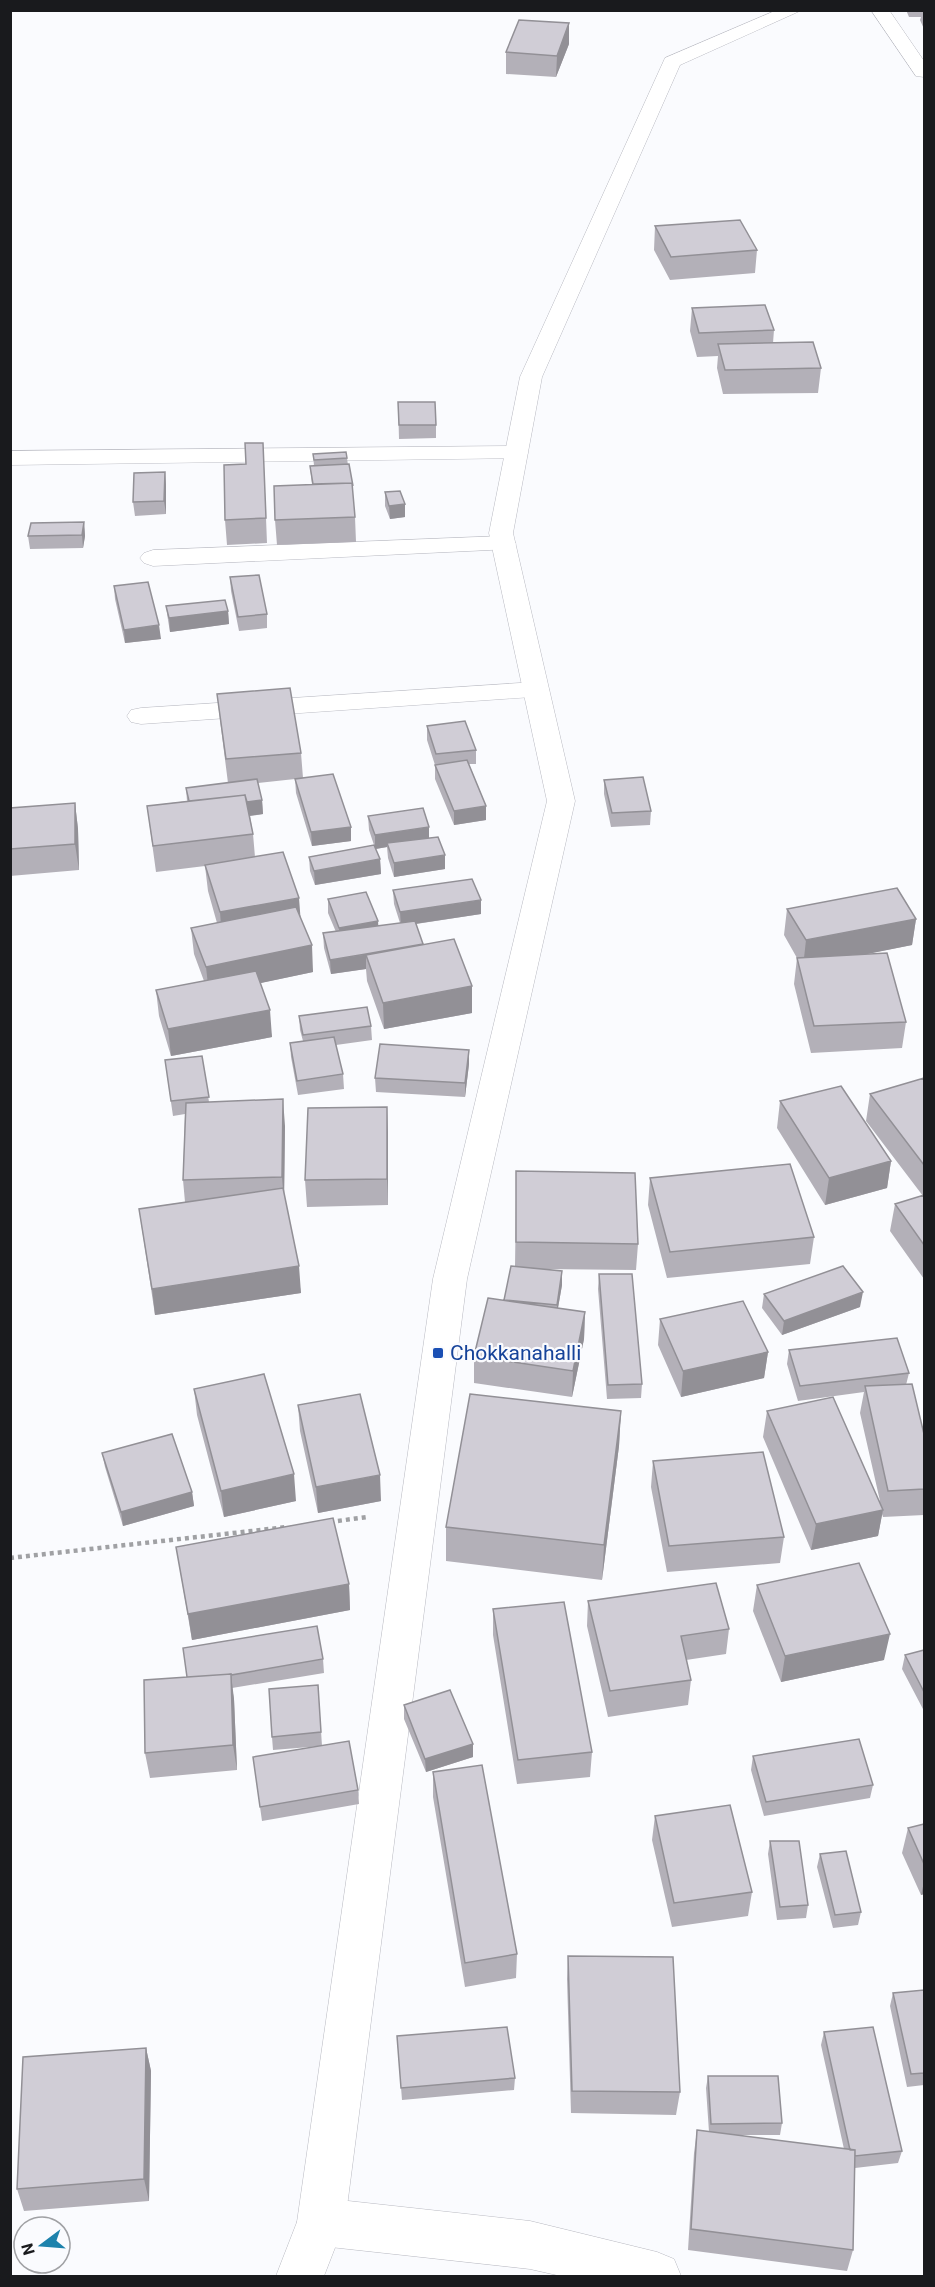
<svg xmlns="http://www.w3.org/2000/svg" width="935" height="2287" font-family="Roboto,sans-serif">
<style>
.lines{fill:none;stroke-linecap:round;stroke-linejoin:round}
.minor-casing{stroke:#b8b9c1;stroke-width:1}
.secondary-casing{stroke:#b8b9c1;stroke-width:1}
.path{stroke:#a0a1a4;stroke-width:4.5;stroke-dasharray:4 4;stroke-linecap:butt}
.minor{fill:#fff;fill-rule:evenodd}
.secondary{fill:#fff;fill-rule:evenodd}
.wall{fill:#b3b0b8}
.shaded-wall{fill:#929096}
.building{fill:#d0cdd6;stroke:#929096;stroke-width:1.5}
.transit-dot{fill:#1a4fb4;stroke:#fafbfe;stroke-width:2}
.labels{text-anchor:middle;stroke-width:4.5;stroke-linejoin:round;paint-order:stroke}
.transit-label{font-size:21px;fill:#164399;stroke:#fafbfe;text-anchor:start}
</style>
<rect width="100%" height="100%" fill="#fafbfe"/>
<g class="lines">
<g class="minor-casing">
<path id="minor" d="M 871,10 L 889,10 L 924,61 L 924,77 L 916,76 Z
M 516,446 L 524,448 L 528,453 L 524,458 L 10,465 L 10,451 Z
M 503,536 L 512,539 L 516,544 L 512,549 L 153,566 L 144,563 L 140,558 L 144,553 L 153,550 Z
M 536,682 L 546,684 L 549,690 L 546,696 L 141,724 L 131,722 L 127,716 L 131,710 L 141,708 Z
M 321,2198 L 530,2221 L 657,2252 L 674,2259 L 681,2276 L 561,2276 L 530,2269 L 321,2246 L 304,2239 L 297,2222 L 304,2205 Z"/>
</g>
<g class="secondary-casing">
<path id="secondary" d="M 777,10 L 802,10 L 680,65 L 542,377 L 513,533 L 575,801 L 467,1279 L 345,2222 L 324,2276 L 276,2276 L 297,2222 L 433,1279 L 547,801 L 489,533 L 520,377 L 665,58 Z"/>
</g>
<path class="path" d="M 330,1522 L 367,1517
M 10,1558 L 287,1527"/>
<use href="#minor" class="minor"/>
<use href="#secondary" class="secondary"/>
</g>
<path class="wall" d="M 906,10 L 924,10 L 924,29 L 920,20 L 921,17 L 909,17 Z
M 569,44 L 556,77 L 506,74 L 506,52 Z
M 655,226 L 757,250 L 755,273 L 670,280 L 654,250 Z
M 692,308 L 774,330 L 773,343 L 821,368 L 818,393 L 723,394 L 717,368 L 718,356 L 697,357 L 690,331 Z
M 398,402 L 436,425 L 436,438 L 399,439 Z
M 313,454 L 347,458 L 355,517 L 356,542 L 277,545 L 275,520 L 312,485 L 310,466 L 314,466 Z
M 264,467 L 267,543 L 227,545 L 225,520 Z
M 165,472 L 166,485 L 166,514 L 135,516 L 133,502 Z
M 385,492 L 405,504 L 405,517 L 390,519 L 385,506 Z
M 84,522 L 85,536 L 83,548 L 30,549 L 28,536 Z
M 230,577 L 267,614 L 267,628 L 239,631 L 231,591 Z
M 114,586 L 161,639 L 125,643 L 115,599 Z
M 166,606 L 228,611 L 229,624 L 170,632 L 168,620 Z
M 217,694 L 301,753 L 303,778 L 351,827 L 351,841 L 312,846 L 296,793 L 295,779 L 258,783 L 262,800 L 263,814 L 250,816 L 253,834 L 255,857 L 300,917 L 313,972 L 260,983 L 272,1037 L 171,1056 L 159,1016 L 156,990 L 204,981 L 194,954 L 191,928 L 217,923 L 208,891 L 205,866 L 156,872 L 147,806 L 187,801 L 186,788 L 228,783 L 220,720 Z
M 427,726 L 476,750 L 476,764 L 469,764 L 486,806 L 486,820 L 454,825 L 435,779 L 435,765 L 427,740 Z
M 604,780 L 651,811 L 650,825 L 611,827 L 604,794 Z
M 75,803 L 78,829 L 79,870 L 10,876 L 10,808 Z
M 368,816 L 429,838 L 445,869 L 394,877 L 388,858 L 387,847 L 376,849 L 380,859 L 381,874 L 315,885 L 310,871 L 309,857 L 374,845 L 369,830 Z
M 393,890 L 481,914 L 416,924 L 423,944 L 472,1013 L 384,1029 L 367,981 L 366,969 L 331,974 L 324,948 L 323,933 L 336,932 L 328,913 L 328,899 L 378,926 L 400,923 L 394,904 Z
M 787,909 L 916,919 L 912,945 L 866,954 L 906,1022 L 902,1048 L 811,1053 L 794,984 L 797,958 L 784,935 Z
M 299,1016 L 371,1026 L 372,1040 L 336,1045 L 343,1074 L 344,1089 L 298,1095 L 291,1057 L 290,1043 L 303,1041 L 300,1030 Z
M 202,1056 L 209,1102 L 285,1126 L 284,1196 L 301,1293 L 155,1315 L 139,1209 L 185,1202 L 183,1180 L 185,1114 L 173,1116 L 167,1075 Z
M 469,1064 L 465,1097 L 376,1092 L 375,1078 Z
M 924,1078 L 924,1279 L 890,1231 L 895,1204 L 923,1196 L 866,1121 L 870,1094 Z
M 780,1101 L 891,1161 L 887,1188 L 825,1205 L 777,1128 Z
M 387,1107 L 388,1205 L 307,1207 L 305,1180 Z
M 650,1178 L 814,1237 L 810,1264 L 667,1278 L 648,1205 Z
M 516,1198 L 638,1244 L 636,1270 L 543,1269 L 562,1285 L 558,1308 L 585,1312 L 584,1339 L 572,1397 L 474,1383 L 474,1356 L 504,1300 L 515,1266 Z
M 599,1274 L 642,1384 L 641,1398 L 607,1399 L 598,1289 Z
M 764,1294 L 860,1307 L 782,1335 L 762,1308 Z
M 660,1319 L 768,1352 L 764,1378 L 681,1397 L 658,1345 Z
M 789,1350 L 909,1373 L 906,1385 L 924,1434 L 924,1515 L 883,1517 L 882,1514 L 878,1536 L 811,1550 L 763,1437 L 767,1411 L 880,1501 L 860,1413 L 864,1392 L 798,1401 L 787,1364 Z
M 194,1389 L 296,1501 L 224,1517 L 197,1415 Z
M 298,1405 L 381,1501 L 318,1513 L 300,1431 Z
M 621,1411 L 619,1446 L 602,1580 L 446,1561 L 446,1527 Z
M 102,1453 L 192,1492 L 194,1506 L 123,1526 L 105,1467 Z
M 653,1461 L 784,1537 L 780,1563 L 667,1572 L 651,1487 Z
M 176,1547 L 349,1584 L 350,1610 L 192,1640 Z
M 757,1585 L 884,1660 L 781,1682 L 753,1611 Z
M 588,1601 L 729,1629 L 726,1654 L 686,1660 L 691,1680 L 688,1705 L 608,1717 L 587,1626 Z
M 493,1610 L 592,1752 L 590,1777 L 517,1784 L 493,1635 Z
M 924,1650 L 924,1711 L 902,1669 L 905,1655 Z
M 323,1659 L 324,1673 L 232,1688 L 234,1699 L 237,1770 L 150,1778 L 145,1753 L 187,1677 Z
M 318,1685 L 322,1746 L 273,1750 L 272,1737 Z
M 404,1705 L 473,1744 L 473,1757 L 426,1772 L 404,1719 Z
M 753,1756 L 873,1785 L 870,1798 L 764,1816 L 751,1770 Z
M 253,1757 L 358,1790 L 359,1804 L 262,1821 Z
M 433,1772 L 517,1954 L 516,1978 L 465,1987 L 433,1797 Z
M 655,1816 L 752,1892 L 748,1916 L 672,1927 L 652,1840 Z
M 924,1824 L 924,1894 L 921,1895 L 902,1853 L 908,1828 Z
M 770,1841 L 808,1905 L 806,1918 L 777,1920 L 768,1854 Z
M 820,1854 L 861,1912 L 858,1925 L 833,1928 L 817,1867 Z
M 568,1956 L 680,2092 L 676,2115 L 571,2113 L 567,1979 Z
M 924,1990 L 924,2085 L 907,2087 L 890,2006 L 893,1993 Z
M 824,2032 L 902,2151 L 898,2163 L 855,2168 L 853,2250 L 847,2271 L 688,2250 L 694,2153 L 697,2130 L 709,2132 L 706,2088 L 708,2076 L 782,2123 L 780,2135 L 737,2135 L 844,2149 L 821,2045 Z
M 397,2036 L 515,2078 L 514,2090 L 402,2100 Z
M 146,2048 L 151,2071 L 149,2201 L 24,2211 L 17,2189 Z"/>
<path class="shaded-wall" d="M 569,23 L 569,44 L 556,77 L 557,56 Z
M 165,472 L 166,485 L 166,514 L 164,501 Z
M 405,504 L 405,517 L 390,519 L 389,506 Z
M 84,522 L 85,536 L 83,548 L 82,535 Z
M 228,611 L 229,624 L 170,632 L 169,618 Z
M 159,625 L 161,639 L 125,643 L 124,630 Z
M 262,800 L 263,814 L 193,823 L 191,809 Z
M 75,803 L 78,829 L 79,870 L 75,844 Z
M 486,806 L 486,820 L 454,825 L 454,811 Z
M 351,827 L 351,841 L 312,846 L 311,832 Z
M 429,827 L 429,841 L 387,843 L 387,847 L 375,849 L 375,835 Z
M 445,855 L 445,869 L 394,877 L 394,863 Z
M 380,859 L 381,874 L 315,885 L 314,871 Z
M 299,898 L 301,924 L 222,938 L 220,912 Z
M 481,900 L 481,914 L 401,926 L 400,912 Z
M 916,919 L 912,945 L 803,967 L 806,940 Z
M 378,921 L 379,935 L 340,943 L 339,928 Z
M 312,945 L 313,972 L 209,994 L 206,967 Z
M 423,946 L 366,955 L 366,969 L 331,974 L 330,960 Z
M 472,986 L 472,1013 L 384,1029 L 383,1003 Z
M 270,1010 L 272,1037 L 171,1056 L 168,1029 Z
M 469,1050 L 469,1064 L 465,1097 L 465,1083 Z
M 283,1099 L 285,1126 L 284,1203 L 282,1177 Z
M 387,1107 L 388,1133 L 388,1205 L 387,1179 Z
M 891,1161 L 887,1188 L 825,1205 L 829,1178 Z
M 299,1266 L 301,1293 L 155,1315 L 152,1289 Z
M 562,1271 L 562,1285 L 556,1319 L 557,1305 Z
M 863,1292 L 860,1307 L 782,1335 L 784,1321 Z
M 585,1312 L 584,1339 L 572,1397 L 573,1371 Z
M 768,1352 L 764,1378 L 681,1397 L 683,1371 Z
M 621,1411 L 619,1446 L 602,1580 L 604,1545 Z
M 294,1474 L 296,1501 L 224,1517 L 221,1491 Z
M 380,1475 L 381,1501 L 318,1513 L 316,1487 Z
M 192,1492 L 194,1506 L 123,1526 L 121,1512 Z
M 883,1510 L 878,1536 L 811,1550 L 816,1524 Z
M 349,1584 L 350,1610 L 192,1640 L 188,1614 Z
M 890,1634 L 884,1660 L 781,1682 L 785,1656 Z
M 231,1674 L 234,1699 L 237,1770 L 233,1745 Z
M 473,1744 L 473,1757 L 426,1772 L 425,1759 Z
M 924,1882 L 924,1894 L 921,1895 Z
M 146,2048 L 151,2071 L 149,2201 L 144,2179 Z"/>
<path class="building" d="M 519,20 L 569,23 L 557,56 L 506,52 Z
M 740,220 L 757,250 L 671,257 L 655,226 Z
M 765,305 L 774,330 L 699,333 L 692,308 Z
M 813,342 L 821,368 L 725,370 L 718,344 Z
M 398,402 L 435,402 L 436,425 L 399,425 Z
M 245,443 L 263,443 L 266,518 L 225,520 L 224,465 L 246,464 Z
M 346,452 L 347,458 L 314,460 L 313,454 Z
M 349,464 L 353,486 L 352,483 L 313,484 L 310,466 Z
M 165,472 L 164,501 L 133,502 L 134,473 Z
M 352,483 L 355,517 L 275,520 L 274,486 Z
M 400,491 L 405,504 L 389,506 L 385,492 Z
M 84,522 L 82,535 L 28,536 L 31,523 Z
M 259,575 L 267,614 L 238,617 L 230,577 Z
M 148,582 L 159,625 L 124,630 L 114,586 Z
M 225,600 L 228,611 L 169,618 L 166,606 Z
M 290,688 L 301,753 L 226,759 L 217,694 Z
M 465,721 L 476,750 L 436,754 L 427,726 Z
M 467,760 L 486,806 L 454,811 L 435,765 Z
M 333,774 L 351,827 L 311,832 L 295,779 Z
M 643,777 L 651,811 L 612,813 L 604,780 Z
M 257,779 L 262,800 L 247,802 L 245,795 L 189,801 L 186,788 Z
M 245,795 L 253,834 L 153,846 L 147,806 Z
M 75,803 L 75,844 L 10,849 L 10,808 Z
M 423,808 L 429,827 L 375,835 L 368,816 Z
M 438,837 L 445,855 L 394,863 L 387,843 Z
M 374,845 L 380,859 L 314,871 L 309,857 Z
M 283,852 L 299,898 L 220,912 L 205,865 Z
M 472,879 L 481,900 L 400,912 L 393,890 Z
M 897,888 L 916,919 L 806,940 L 787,909 Z
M 366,892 L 378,921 L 339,928 L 328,899 Z
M 296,907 L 312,945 L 206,967 L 191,928 Z
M 415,921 L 423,944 L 366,954 L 330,960 L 323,933 Z
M 454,939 L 472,986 L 383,1003 L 366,955 Z
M 887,953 L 906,1022 L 814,1026 L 797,958 Z
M 256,971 L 270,1010 L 168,1029 L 156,990 Z
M 367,1007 L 371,1026 L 303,1035 L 299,1016 Z
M 334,1037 L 343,1074 L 297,1081 L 290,1043 Z
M 380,1044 L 469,1050 L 465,1083 L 375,1078 Z
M 202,1056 L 209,1097 L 171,1101 L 165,1060 Z
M 924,1078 L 924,1165 L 870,1094 Z
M 841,1086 L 891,1161 L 829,1178 L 780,1101 Z
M 283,1099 L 282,1177 L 183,1180 L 186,1103 Z
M 387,1107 L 387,1179 L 305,1180 L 308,1108 Z
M 790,1164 L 814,1237 L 670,1252 L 650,1178 Z
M 516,1171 L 635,1173 L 638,1244 L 516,1242 Z
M 283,1188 L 299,1266 L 152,1289 L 139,1209 Z
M 924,1195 L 924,1245 L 895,1204 Z
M 511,1266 L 562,1271 L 557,1305 L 504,1300 Z
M 843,1266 L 863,1292 L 784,1321 L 764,1294 Z
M 599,1274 L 632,1274 L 642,1384 L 608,1385 Z
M 488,1298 L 585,1312 L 573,1371 L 474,1356 Z
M 743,1301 L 768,1352 L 683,1371 L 660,1319 Z
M 897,1338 L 909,1373 L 800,1386 L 789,1350 Z
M 264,1374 L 294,1474 L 221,1491 L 194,1389 Z
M 912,1384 L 924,1434 L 924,1489 L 888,1491 L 865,1386 Z
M 360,1394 L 380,1475 L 316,1487 L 298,1405 Z
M 470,1394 L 621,1411 L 604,1545 L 446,1527 Z
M 833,1397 L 883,1510 L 816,1524 L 767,1411 Z
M 172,1434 L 192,1492 L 121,1512 L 102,1453 Z
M 763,1452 L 784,1537 L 669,1546 L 653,1461 Z
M 333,1518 L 349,1584 L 188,1614 L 176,1547 Z
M 859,1563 L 890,1634 L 785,1656 L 757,1585 Z
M 716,1583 L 729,1629 L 681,1636 L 691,1680 L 610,1691 L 588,1601 Z
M 564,1602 L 592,1752 L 518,1760 L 493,1609 Z
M 317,1626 L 323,1659 L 231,1675 L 231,1674 L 187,1677 L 183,1648 Z
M 924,1650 L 924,1692 L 905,1655 Z
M 231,1674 L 233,1745 L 145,1753 L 144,1680 Z
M 318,1685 L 321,1732 L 272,1737 L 269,1689 Z
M 450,1690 L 473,1744 L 425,1759 L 404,1705 Z
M 859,1739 L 873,1785 L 766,1802 L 753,1756 Z
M 349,1741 L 358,1790 L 260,1807 L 253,1757 Z
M 482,1765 L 517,1954 L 465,1963 L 433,1772 Z
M 730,1805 L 752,1892 L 674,1903 L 655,1816 Z
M 924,1824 L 924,1864 L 908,1828 Z
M 770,1841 L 799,1841 L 808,1905 L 780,1907 Z
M 846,1851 L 861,1912 L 835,1915 L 820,1854 Z
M 568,1956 L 673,1957 L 680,2092 L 572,2091 Z
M 924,1990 L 924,2073 L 911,2074 L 893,1993 Z
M 507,2027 L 515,2078 L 401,2088 L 397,2036 Z
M 873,2027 L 902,2151 L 855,2156 L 855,2150 L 850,2150 L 824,2032 Z
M 146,2048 L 144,2179 L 17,2189 L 23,2057 Z
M 708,2076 L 778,2076 L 782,2123 L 711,2124 Z
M 697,2130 L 855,2150 L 853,2250 L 691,2229 Z"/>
<rect class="transit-dot" x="432" y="1347" width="12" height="12" rx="3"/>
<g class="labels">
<g class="transit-label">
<text x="450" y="1360">Chokkanahalli</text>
</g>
</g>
<rect width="935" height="2287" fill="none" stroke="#191a1d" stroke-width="24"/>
<g transform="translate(42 2245) rotate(254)"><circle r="28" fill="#fafbfe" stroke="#a0a1a4" stroke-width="1.5"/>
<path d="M0-4.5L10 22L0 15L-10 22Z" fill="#1d82ac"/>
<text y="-9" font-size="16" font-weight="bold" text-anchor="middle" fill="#191a1d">N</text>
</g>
</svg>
